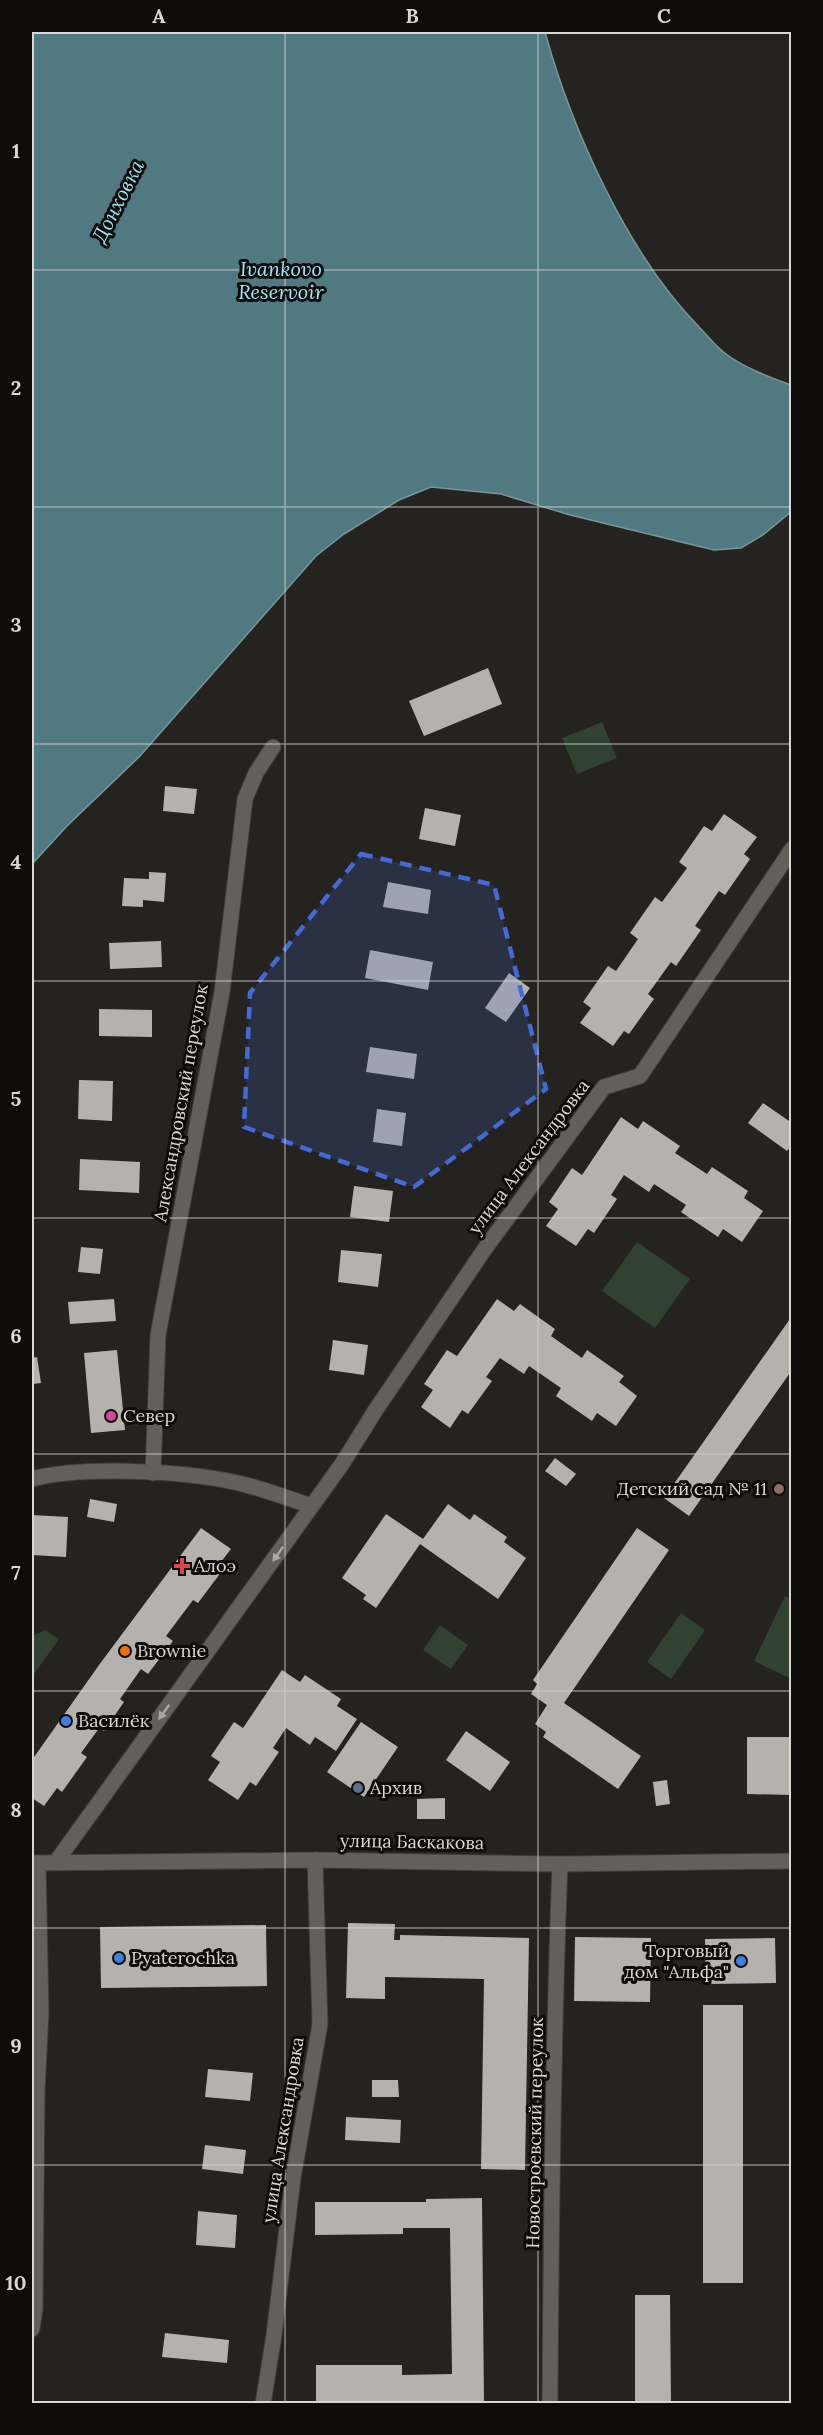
<svg xmlns="http://www.w3.org/2000/svg" width="823" height="2435" font-family="Lora,serif">
<style>
.green{fill:#314132}
.water{fill:#517982;stroke:#7a969b;stroke-width:1.5}
.building{fill:#b5b2ad}
.lines{fill:none;stroke-linecap:round;stroke-linejoin:round}
.minor-casing{stroke:#3f3d3a;stroke-width:17}
.tertiary-casing{stroke:#3f3d3a;stroke-width:17}
.minor{stroke:#62605b;stroke-width:15}
.tertiary{stroke:#62605b;stroke-width:15}
.oneway{fill:#a9a8a4}
.marked{fill:#436ad7;fill-opacity:0.2;stroke:#436ad7;stroke-width:4.5;stroke-dasharray:12 8;stroke-linejoin:round}
.grid{fill:none;stroke:#d9d8d5;stroke-width:1.5;stroke-opacity:0.55}
.hotel-dot{fill:#d1479c;stroke:#0d0c0b;stroke-width:2}
.education-dot{fill:#8d6e63;stroke:#0d0c0b;stroke-width:2}
.health-dot{fill:#e0444e;stroke:#0d0c0b;stroke-width:2}
.food-dot{fill:#e8710a;stroke:#0d0c0b;stroke-width:2}
.shop-dot{fill:#3f7fe0;stroke:#0d0c0b;stroke-width:2}
.service-dot{fill:#5c6f8a;stroke:#0d0c0b;stroke-width:2}
.labels{text-anchor:middle;stroke-width:6;stroke-linejoin:round;paint-order:stroke}
.street-label{font-size:18px;fill:#d9d8d5;stroke:#0d0c0b}
.poi-label{font-size:18px;fill:#d9d8d5;stroke:#0d0c0b;text-anchor:start}
.water-label{font-size:20px;font-style:italic;fill:#9ce6f6;stroke:#0d0c0b}
.neatline{fill:none;stroke:#d9d8d5;stroke-width:2}
.grid-label{font-size:20px;text-anchor:middle;font-weight:bold;fill:#d9d8d5}
</style>
<rect width="100%" height="100%" fill="#25231f"/>
<path class="green" d="M 602,722 L 617,758 L 577,774 L 562,738 Z
M 637,1242 L 690,1279 L 655,1328 L 602,1291 Z
M 785,1596 L 791,1599 L 791,1679 L 754,1661 Z
M 681,1613 L 705,1630 L 671,1679 L 647,1662 Z
M 440,1625 L 468,1645 L 451,1669 L 423,1650 Z
M 45,1630 L 59,1639 L 32,1677 L 32,1636 Z"/>
<path class="water" d="M 32,32 L 545,32 C 572,130 628,255 700,328 C 708,336 716,347 726,354 C 745,368 769,377 791,385 L 791,512 L 763,535 L 741,548 L 714,550 L 570,515 L 501,494 L 431,487 L 399,500 L 344,534 L 316,556 L 140,756 L 67,826 L 32,864 Z"/>
<path class="building" d="M 488,668 L 502,704 L 424,736 L 409,701 Z
M 165,786 L 197,789 L 194,814 L 163,811 Z
M 425,808 L 461,815 L 455,846 L 419,839 Z
M 724,814 L 757,837 L 744,854 L 750,859 L 725,895 L 719,891 L 695,926 L 701,930 L 676,966 L 671,962 L 648,994 L 654,999 L 629,1034 L 624,1031 L 613,1046 L 580,1023 L 591,1008 L 583,1002 L 608,966 L 616,971 L 638,939 L 630,933 L 655,897 L 662,902 L 687,868 L 679,862 L 704,826 L 712,831 Z
M 149,872 L 166,873 L 164,902 L 143,900 L 143,907 L 122,906 L 124,878 L 149,879 Z
M 388,882 L 431,890 L 428,914 L 383,907 Z
M 161,941 L 162,967 L 110,969 L 109,943 Z
M 370,950 L 433,962 L 428,990 L 365,978 Z
M 509,973 L 530,988 L 506,1022 L 485,1008 Z
M 99,1009 L 152,1010 L 152,1037 L 99,1036 Z
M 370,1047 L 417,1054 L 414,1079 L 366,1072 Z
M 79,1080 L 113,1081 L 112,1121 L 78,1119 Z
M 763,1103 L 792,1123 L 792,1145 L 787,1151 L 748,1123 Z
M 377,1109 L 406,1113 L 402,1146 L 373,1142 Z
M 621,1117 L 638,1129 L 643,1121 L 680,1146 L 675,1153 L 707,1174 L 712,1167 L 748,1191 L 744,1198 L 763,1211 L 742,1242 L 723,1229 L 718,1237 L 681,1212 L 686,1205 L 654,1184 L 649,1192 L 624,1175 L 611,1195 L 617,1199 L 594,1233 L 588,1229 L 576,1246 L 546,1226 L 558,1209 L 549,1202 L 572,1168 L 582,1175 Z
M 80,1159 L 140,1162 L 139,1193 L 79,1190 Z
M 354,1186 L 393,1191 L 389,1222 L 350,1217 Z
M 81,1247 L 103,1249 L 100,1274 L 78,1272 Z
M 341,1250 L 382,1254 L 378,1287 L 338,1282 Z
M 114,1299 L 116,1321 L 70,1324 L 68,1302 Z
M 497,1299 L 514,1311 L 520,1304 L 555,1329 L 551,1336 L 582,1358 L 587,1350 L 624,1376 L 619,1382 L 637,1396 L 616,1426 L 597,1413 L 592,1421 L 556,1396 L 561,1388 L 529,1366 L 524,1374 L 500,1358 L 486,1377 L 492,1381 L 468,1414 L 462,1410 L 450,1428 L 421,1407 L 433,1390 L 424,1384 L 447,1350 L 457,1356 Z
M 792,1316 L 792,1370 L 689,1516 L 664,1498 Z
M 333,1340 L 368,1345 L 364,1375 L 329,1370 Z
M 117,1350 L 125,1430 L 91,1433 L 84,1353 Z
M 37,1357 L 41,1383 L 32,1384 L 32,1358 Z
M 555,1458 L 576,1474 L 566,1486 L 545,1471 Z
M 90,1499 L 117,1504 L 114,1522 L 87,1517 Z
M 448,1504 L 470,1520 L 474,1514 L 507,1537 L 504,1542 L 526,1558 L 498,1599 L 420,1544 L 376,1608 L 363,1599 L 366,1595 L 342,1578 L 386,1514 L 423,1539 Z
M 32,1515 L 68,1517 L 66,1557 L 32,1555 Z
M 201,1528 L 231,1549 L 217,1567 L 222,1571 L 198,1603 L 193,1600 L 166,1636 L 173,1641 L 148,1674 L 141,1669 L 120,1699 L 124,1702 L 104,1731 L 100,1727 L 81,1753 L 87,1757 L 62,1792 L 57,1788 L 44,1806 L 32,1798 L 32,1760 L 99,1665 Z
M 637,1528 L 669,1550 L 564,1703 L 641,1756 L 618,1789 L 543,1737 L 546,1732 L 535,1724 L 547,1705 L 531,1694 L 537,1684 L 533,1680 Z
M 282,1670 L 300,1682 L 305,1675 L 341,1699 L 337,1706 L 357,1719 L 336,1751 L 315,1737 L 310,1745 L 286,1728 L 273,1748 L 279,1752 L 256,1786 L 250,1782 L 238,1800 L 208,1780 L 220,1762 L 211,1756 L 234,1722 L 243,1728 Z
M 361,1722 L 398,1747 L 364,1797 L 327,1772 Z
M 466,1731 L 510,1762 L 490,1791 L 446,1760 Z
M 747,1737 L 792,1737 L 792,1795 L 747,1794 Z
M 667,1780 L 670,1804 L 656,1806 L 653,1782 Z
M 445,1798 L 445,1819 L 417,1819 L 417,1799 Z
M 348,1923 L 395,1924 L 394,1940 L 400,1940 L 400,1935 L 529,1938 L 525,2170 L 481,2169 L 484,1979 L 385,1977 L 385,1999 L 346,1998 Z
M 266,1925 L 267,1986 L 101,1988 L 100,1927 Z
M 575,1937 L 651,1938 L 650,2002 L 574,2001 Z
M 775,1938 L 776,1983 L 706,1984 L 705,1939 Z
M 703,2005 L 743,2005 L 743,2283 L 703,2283 Z
M 208,2069 L 253,2073 L 250,2101 L 205,2097 Z
M 372,2080 L 398,2080 L 399,2097 L 372,2097 Z
M 346,2117 L 401,2120 L 400,2143 L 345,2140 Z
M 205,2145 L 246,2150 L 243,2174 L 202,2169 Z
M 482,2198 L 484,2404 L 422,2404 L 422,2401 L 316,2402 L 316,2365 L 402,2365 L 402,2375 L 452,2374 L 450,2228 L 403,2228 L 403,2234 L 315,2235 L 315,2202 L 426,2202 L 426,2199 Z
M 198,2211 L 237,2215 L 235,2248 L 196,2245 Z
M 635,2295 L 670,2295 L 671,2404 L 635,2404 Z
M 165,2333 L 229,2340 L 227,2363 L 162,2357 Z"/>
<g class="lines">
<g class="minor-casing">
<path id="minor" d="M 153,1473 L 158,1335 L 222,992 L 245,799 L 256,773 L 273,747
M 32,1479 C 86,1465 196,1471 250,1486 C 271,1492 291,1499 311,1506
M 56,1862 L 342,1464 L 375,1411 L 484,1250 L 604,1087 L 640,1076 L 792,849
M 32,2329 L 35,2309 L 37,2091 L 41,2013 L 38,1863
M 263,2404 L 274,2335 L 293,2178 L 320,2024 L 315,1860
M 550,2404 C 551,2224 553,2044 560,1864"/>
</g>
<g class="tertiary-casing">
<path id="tertiary" d="M 32,1863 L 315,1860 L 560,1864 L 792,1861"/>
</g>
<use href="#minor" class="minor"/>
<use href="#tertiary" class="tertiary"/>
</g>
<defs><path id="oneway-solid" d="M-6-.8H1V-3.2L6.5 0L1 3.2V.8H-6Z" transform="scale(1.5)"/></defs>
<g class="oneway">
<use href="#oneway-solid" transform="translate(278 1554) rotate(125)"/>
<use href="#oneway-solid" transform="translate(164 1712) rotate(126)"/>
</g>
<path class="marked" d="M 361,854 L 494,885 L 546,1089 L 414,1187 L 244,1127 L 250,993 Z"/>
<path class="grid" d="M 285,32 L 285,2404M 538,32 L 538,2404M 32,270 L 792,270M 32,507 L 792,507M 32,744 L 792,744M 32,981 L 792,981M 32,1218 L 792,1218M 32,1454 L 792,1454M 32,1691 L 792,1691M 32,1928 L 792,1928M 32,2165 L 792,2165"/>
<circle class="hotel-dot" cx="111" cy="1416" r="6"/>
<circle class="education-dot" cx="779" cy="1489" r="6"/>
<path class="health-dot" d="M179 1557h6v6h6v6h-6v6h-6v-6h-6v-6h6z"/>
<circle class="food-dot" cx="125" cy="1651" r="6"/>
<g class="shop-dot">
<circle cx="66" cy="1721" r="6"/>
<circle cx="119" cy="1958" r="6"/>
<circle cx="741" cy="1961" r="6"/>
</g>
<circle class="service-dot" cx="358" cy="1788" r="6"/>
<g class="labels">
<g class="street-label">
<text transform="translate(181 1103) rotate(-80)" y="6">Александровский переулок</text>
<text transform="translate(529 1157) rotate(-53)" y="6">улица Александровка</text>
<text transform="translate(412 1842) rotate(1)" y="6">улица Баскакова</text>
<text transform="translate(283 2130) rotate(-81)" y="6">улица Александровка</text>
<text transform="translate(535 2133) rotate(-89)" y="6">Новостроевский переулок</text>
</g>
<g class="poi-label">
<text x="123" y="1422">Север</text>
<text x="767" y="1495" text-anchor="end">Детский сад № 11</text>
<text x="194" y="1572">Алоэ</text>
<text x="137" y="1657">Brownie</text>
<text x="78" y="1727">Василёк</text>
<text x="370" y="1794">Архив</text>
<text x="729" y="1957" text-anchor="end">Торговый<tspan x="729" dy="21">дом "Альфа"</tspan></text>
<text x="131" y="1964">Pyaterochka</text>
</g>
<g class="water-label">
<text transform="translate(118 201) rotate(-63)" y="7">Донховка</text>
<text x="281" y="276">Ivankovo<tspan x="281" dy="23">Reservoir</tspan></text>
</g>
</g>
<rect width="823" height="2435" fill="none" stroke="#0d0c0b" stroke-width="66"/>
<rect x="33" y="33" width="757" height="2369" class="neatline"/>
<g class="grid-label">
<text x="159" y="23">A</text>
<text x="412" y="23">B</text>
<text x="664" y="23">C</text>
<text x="16" y="158">1</text>
<text x="16" y="395">2</text>
<text x="16" y="632">3</text>
<text x="16" y="869">4</text>
<text x="16" y="1106">5</text>
<text x="16" y="1343">6</text>
<text x="16" y="1580">7</text>
<text x="16" y="1817">8</text>
<text x="16" y="2053">9</text>
<text x="16" y="2290">10</text>
</g>
</svg>
